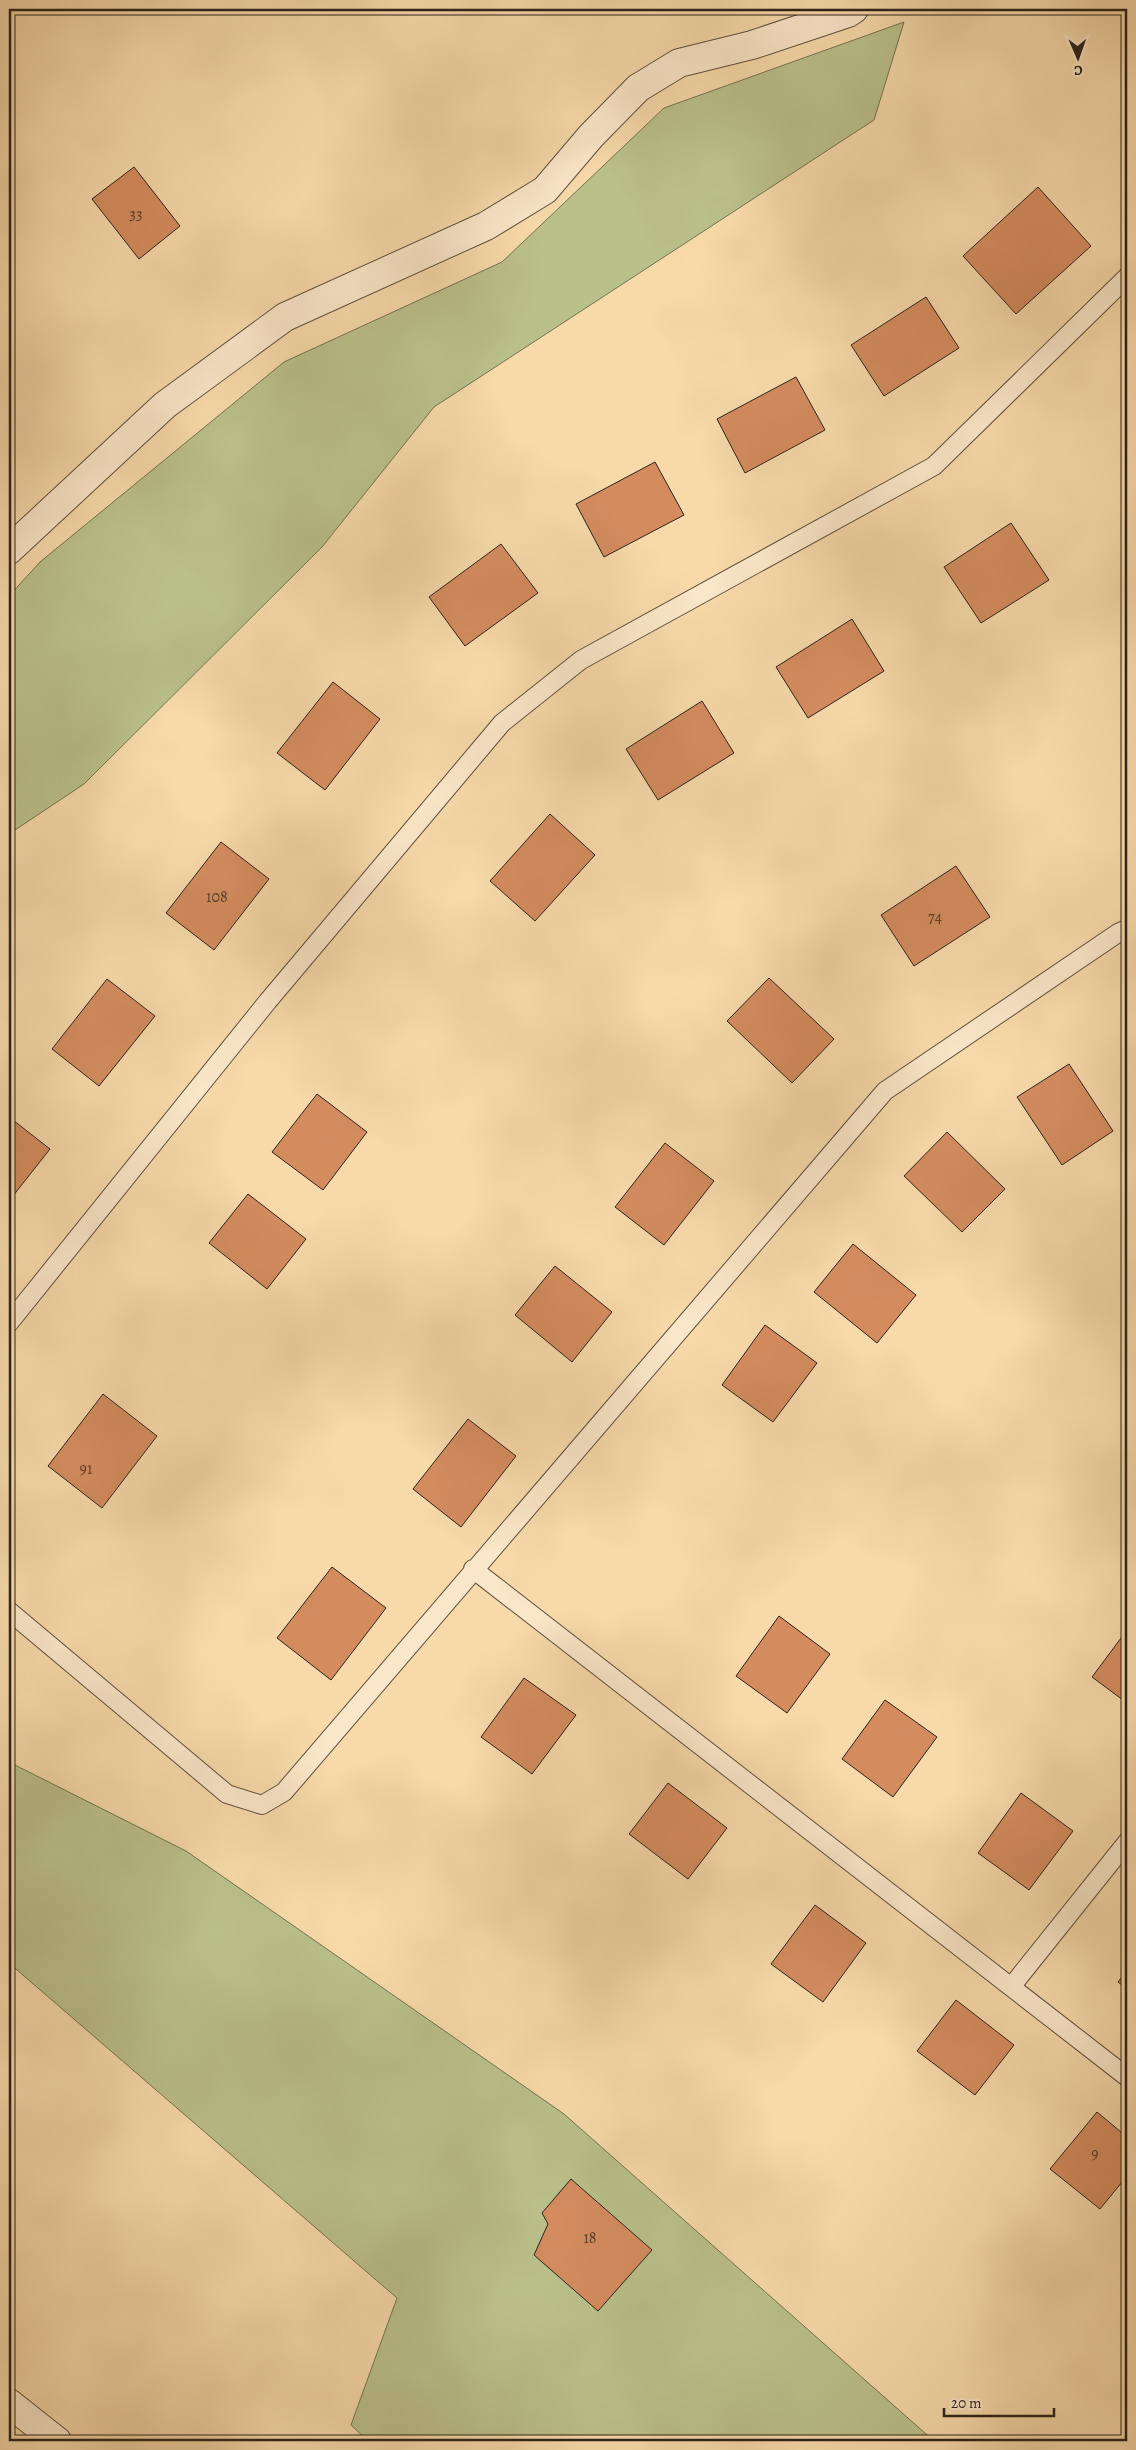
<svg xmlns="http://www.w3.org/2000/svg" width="1136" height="2450" font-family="Alegreya,serif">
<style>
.green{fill:#bac08a;stroke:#727252}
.building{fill:#d48c5f;stroke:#2b231a}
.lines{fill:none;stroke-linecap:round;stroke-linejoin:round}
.service-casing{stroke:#5e503e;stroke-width:20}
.minor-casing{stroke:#5e503e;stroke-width:30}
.service{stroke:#fae6c8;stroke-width:18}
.minor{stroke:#fae6c8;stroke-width:28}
.labels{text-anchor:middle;stroke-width:4.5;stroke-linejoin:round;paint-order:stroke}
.number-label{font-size:16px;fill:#553d2b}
</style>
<rect width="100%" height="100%" fill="#f7d9aa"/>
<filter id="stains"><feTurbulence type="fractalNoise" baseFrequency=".004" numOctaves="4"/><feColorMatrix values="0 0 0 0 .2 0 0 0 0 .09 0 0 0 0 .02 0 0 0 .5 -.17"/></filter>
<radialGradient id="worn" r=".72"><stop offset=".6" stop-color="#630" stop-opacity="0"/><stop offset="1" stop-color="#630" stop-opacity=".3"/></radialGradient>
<path class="green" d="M 904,22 L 874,120 L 434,407 L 322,547 L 84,784 L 9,834 L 9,596 L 40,562 L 284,362 L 502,262 L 664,108 Z
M 9,1762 L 186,1851 L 564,2114 L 934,2441 L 368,2441 L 351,2425 L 397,2298 L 9,1963 Z"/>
<path class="building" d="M 134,167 L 180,226 L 139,259 L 92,199 Z
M 1038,187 L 1091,246 L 1016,314 L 963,256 Z
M 926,297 L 959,348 L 884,396 L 851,345 Z
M 796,377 L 825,430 L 745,473 L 717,419 Z
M 655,462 L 684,515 L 604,557 L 576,504 Z
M 1011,523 L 1049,580 L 981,623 L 944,567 Z
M 501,544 L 538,593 L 465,646 L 429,597 Z
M 852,619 L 884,671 L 808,718 L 776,667 Z
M 333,682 L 380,719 L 325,790 L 277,753 Z
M 702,701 L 734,753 L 658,800 L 626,749 Z
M 550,814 L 595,855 L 535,921 L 490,881 Z
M 221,842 L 269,879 L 214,950 L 166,913 Z
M 956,866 L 990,917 L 914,966 L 881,915 Z
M 769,978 L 834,1039 L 792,1083 L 727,1021 Z
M 107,979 L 155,1016 L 99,1086 L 52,1049 Z
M 1069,1064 L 1113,1131 L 1062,1165 L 1017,1097 Z
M 317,1094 L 367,1132 L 323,1190 L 272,1152 Z
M 9,1117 L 50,1149 L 9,1201 Z
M 947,1132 L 1005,1189 L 962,1232 L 904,1176 Z
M 665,1143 L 714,1181 L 664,1245 L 615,1207 Z
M 248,1194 L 306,1239 L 267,1289 L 209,1243 Z
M 853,1244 L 916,1295 L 877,1343 L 814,1292 Z
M 555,1266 L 612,1312 L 572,1362 L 515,1315 Z
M 765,1325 L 817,1363 L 773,1422 L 722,1385 Z
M 103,1394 L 157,1436 L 102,1508 L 48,1466 Z
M 468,1419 L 516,1456 L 461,1527 L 413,1489 Z
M 332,1567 L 386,1608 L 331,1680 L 277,1638 Z
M 779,1616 L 830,1654 L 787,1713 L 736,1676 Z
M 1127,1630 L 1127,1703 L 1092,1677 Z
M 524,1678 L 576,1715 L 532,1774 L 481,1737 Z
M 885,1700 L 937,1737 L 893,1797 L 842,1759 Z
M 668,1783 L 727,1828 L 688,1879 L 629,1834 Z
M 1021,1793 L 1073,1831 L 1029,1890 L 978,1853 Z
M 815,1905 L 866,1943 L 823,2002 L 771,1964 Z
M 1127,1970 L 1127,1989 L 1118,1982 Z
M 956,2000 L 1014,2045 L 975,2095 L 917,2051 Z
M 1097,2112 L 1127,2137 L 1127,2176 L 1100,2209 L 1050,2169 Z
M 571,2179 L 652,2250 L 598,2311 L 534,2255 L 548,2224 L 542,2213 Z"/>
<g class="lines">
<g class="service-casing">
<path id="service" d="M 9,1323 L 268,1001 L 502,723 L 581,660 L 934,466 L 1127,277
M 473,1569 L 1127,2077
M 9,1611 L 227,1794 L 262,1805 L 284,1792 L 885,1091 L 1118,933 L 1127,929
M 1011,1987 L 1127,1842"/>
</g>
<g class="minor-casing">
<path id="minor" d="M 9,550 L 165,405 L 285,317 L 486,226 L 545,190 L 591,136 L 638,88 L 679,63 L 752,45 L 848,13 L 854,9
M 9,2403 L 57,2441"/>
</g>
<use href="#service" class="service"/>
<use href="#minor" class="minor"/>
</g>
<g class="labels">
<g class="number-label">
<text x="136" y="219">33</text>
<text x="217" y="902">108</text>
<text x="935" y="922">74</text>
<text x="86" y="1474">91</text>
<text x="1095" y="2159">9</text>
<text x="590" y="2243">18</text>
</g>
</g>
<rect width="1136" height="2450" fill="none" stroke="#f7d9aa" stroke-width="30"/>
<rect x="10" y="10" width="1116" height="2430" fill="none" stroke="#2b231a" stroke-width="2.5"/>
<rect x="15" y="15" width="1106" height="2420" fill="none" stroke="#2b231a"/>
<g transform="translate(1078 58) rotate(178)" stroke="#fae6c8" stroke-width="4" paint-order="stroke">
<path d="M0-4L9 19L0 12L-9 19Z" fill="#2b231a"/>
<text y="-8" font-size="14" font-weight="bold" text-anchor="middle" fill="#2b231a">С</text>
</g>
<path d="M944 2408v8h110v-8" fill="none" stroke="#2b231a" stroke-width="2.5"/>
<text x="951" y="2408" font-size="15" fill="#2b231a" stroke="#fae6c8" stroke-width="4" paint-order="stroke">20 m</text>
<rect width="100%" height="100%" filter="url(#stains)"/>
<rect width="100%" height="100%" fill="url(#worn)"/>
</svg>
